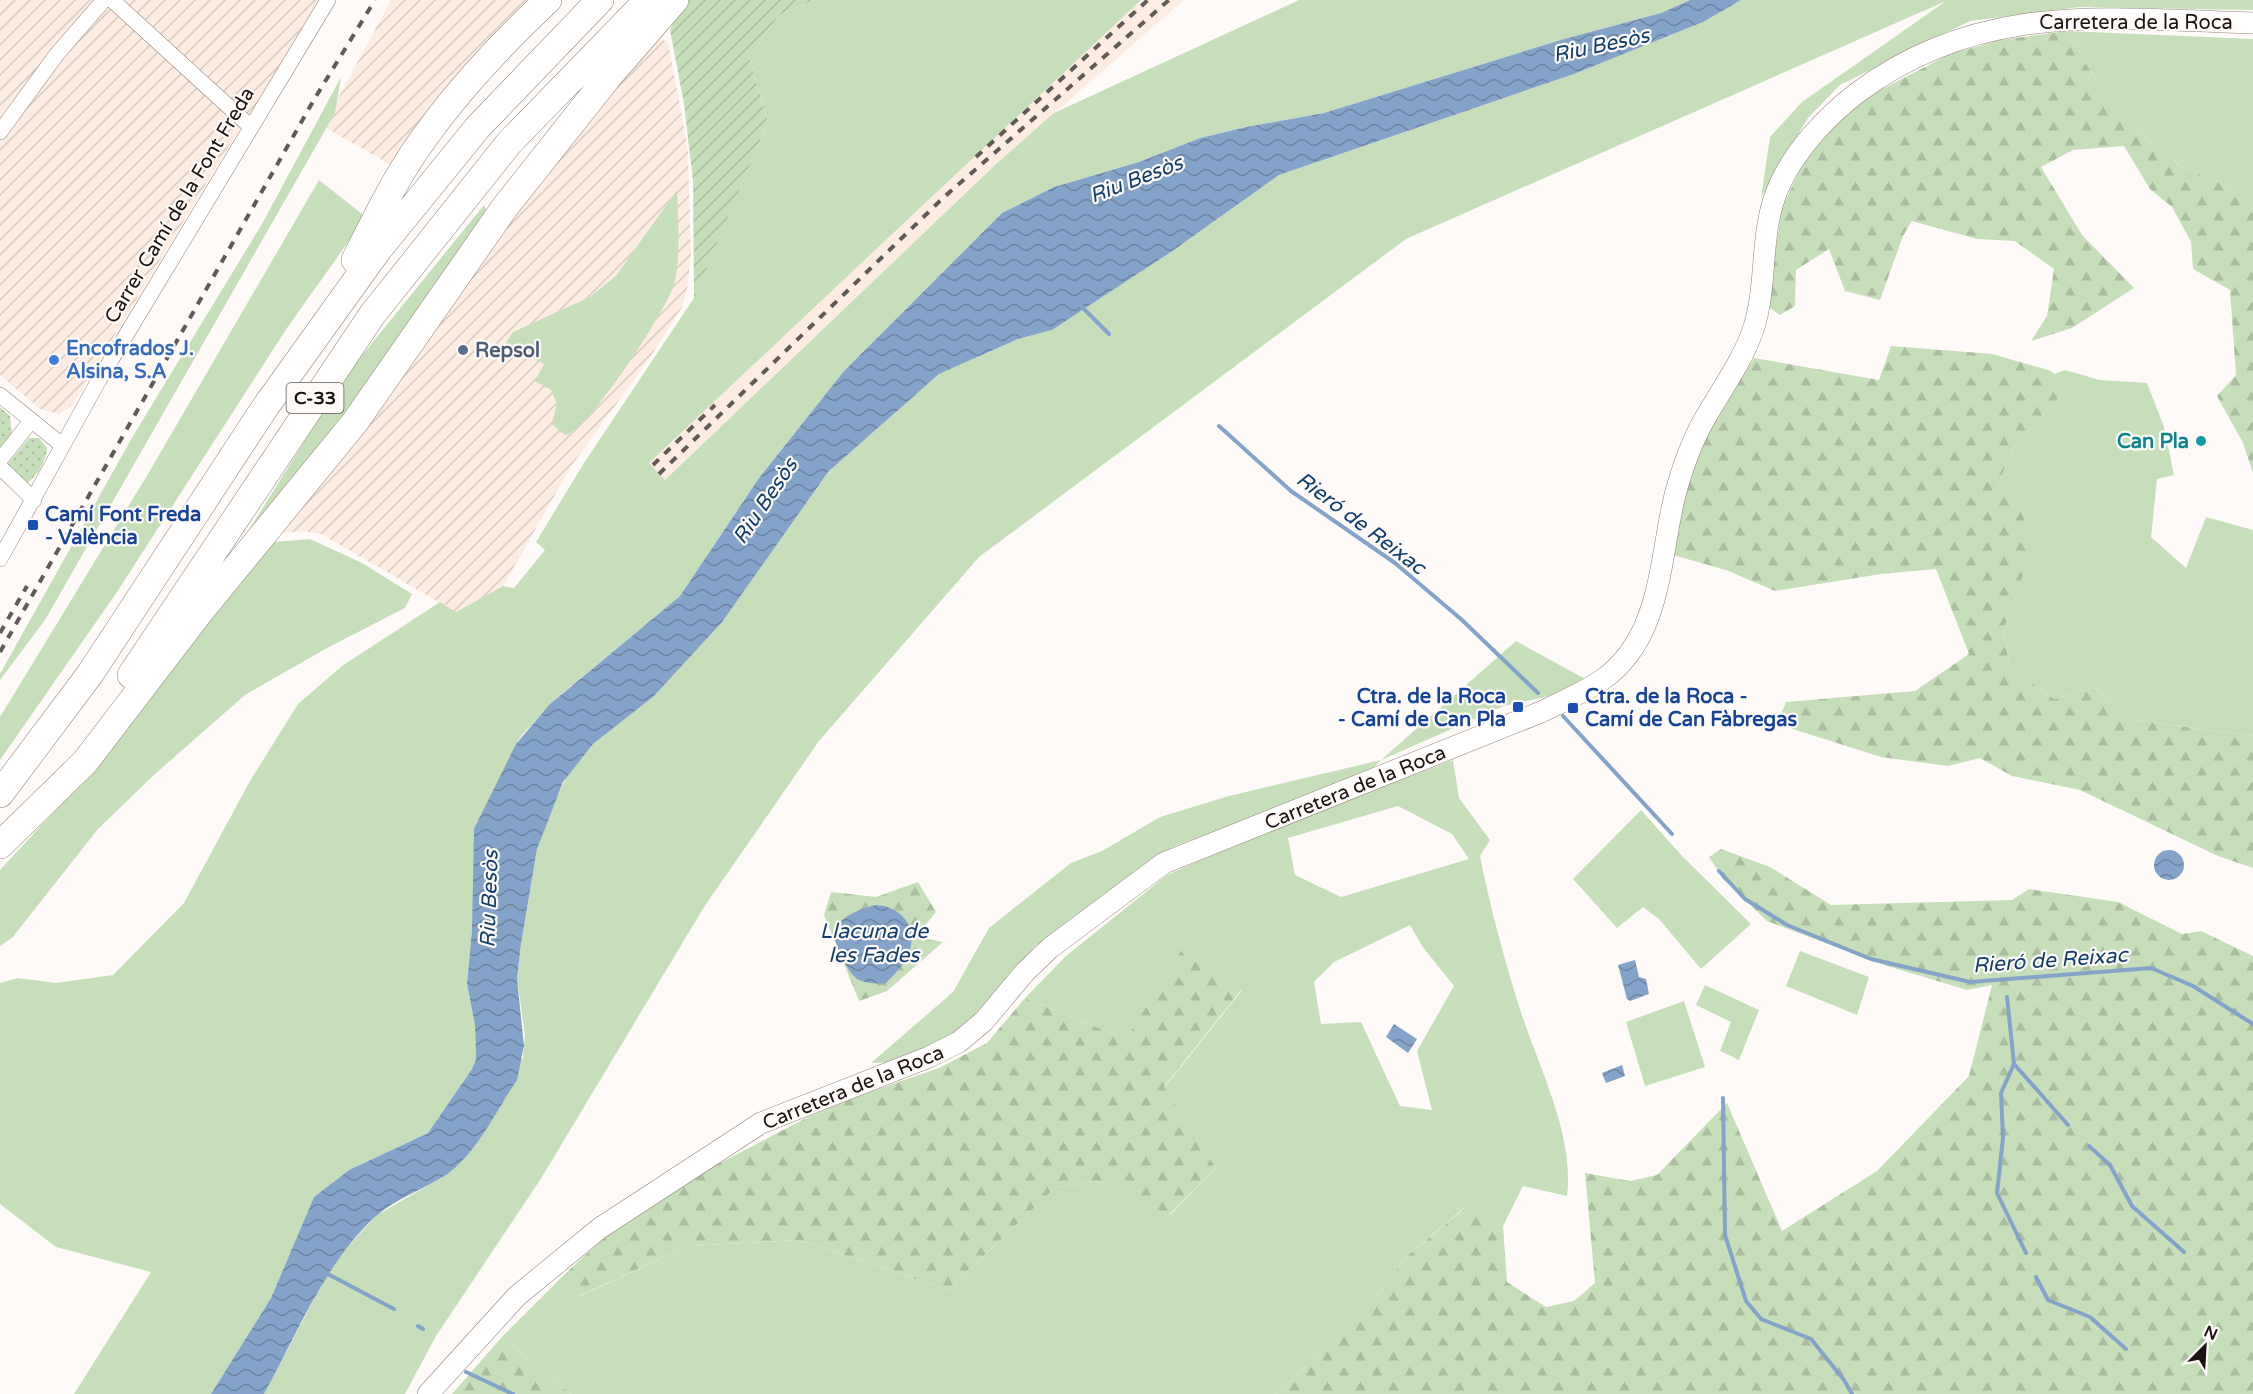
<svg xmlns="http://www.w3.org/2000/svg" width="2253" height="1394" font-family="'Varela Round',sans-serif">
<style>
.built{fill:#fcece1}
.industrial{fill:url(#industrial-furrows)}
.grass{fill:#c6dfba;fill-rule:evenodd}
.forest{fill:url(#forest-firs)}
.park{fill:url(#park-dots)}
.garden{fill:url(#garden-furrows)}
.water{fill:url(#water-waves)}
.lines{fill:none;stroke-linecap:round;stroke-linejoin:round}
.stream{stroke:#84a3c9;stroke-width:4}
.street-casing{stroke:#928175;stroke-width:16}
.secondary-casing{stroke:#928175;stroke-width:22}
.highway-casing{stroke:#928175;stroke-width:28}
.street{stroke:#fff;stroke-width:15}
.secondary{stroke:#fff;stroke-width:21}
.highway{stroke:#fff;stroke-width:27}
.rail{stroke:#605a57;stroke-width:4;stroke-dasharray:8 8;stroke-linecap:butt}
.service-dot{fill:#5c6f8a;stroke:#fefaf8;stroke-width:2}
.shop-dot{fill:#3f7fe0;stroke:#fefaf8;stroke-width:2}
.culture-dot{fill:#0f9aa8;stroke:#fefaf8;stroke-width:2}
.transit-dot{fill:#1a4fb4;stroke:#fefaf8;stroke-width:2}
.labels{text-anchor:middle;stroke-width:4.5;stroke-linejoin:round;paint-order:stroke}
.shield{fill:#fefaf8;stroke:#5e5855;stroke-width:1.5}
.shield-label{font-size:18px;font-weight:bold;fill:#1a130f}
.street-label{font-size:20px;fill:#1a130f;stroke:#fefaf8}
.shop-label{font-size:20px;font-weight:bold;fill:#366cbe;stroke:#fefaf8;text-anchor:start}
.service-label{font-size:20px;font-weight:bold;fill:#4e5e75;stroke:#fefaf8;text-anchor:start}
.culture-label{font-size:20px;font-weight:bold;fill:#0d838f;stroke:#fefaf8;text-anchor:end}
.transit-label{font-size:20px;font-weight:bold;fill:#164399;stroke:#fefaf8;text-anchor:start}
.water-label{font-size:21px;font-style:italic;fill:#123e6f;stroke:#fefaf8}
</style>
<defs>
<pattern id="industrial-furrows" width="10" height="10" patternUnits="userSpaceOnUse" patternTransform="scale(1.5)"><rect width="10" height="10" fill="#fcece1"/><path d="M-1 1l2-2M0 10L10 0M9 11l2-2" fill="none" stroke="#d7cac0"/></pattern>
<pattern id="forest-firs" width="22" height="20" patternUnits="userSpaceOnUse" patternTransform="scale(1.5)"><rect width="22" height="20" fill="#c6dfba"/><path d="M5 1l3.5 6h-7zM16 11l3.5 6h-7z" fill="#aabe9f"/></pattern>
<pattern id="park-dots" width="8" height="8" patternUnits="userSpaceOnUse" patternTransform="scale(1.5)"><rect width="8" height="8" fill="#c6dfba"/><path d="M2 2h.1M6 6h.1" fill="none" stroke="#aabe9f" stroke-width="1.8" stroke-linecap="round"/></pattern>
<pattern id="garden-furrows" width="10" height="10" patternUnits="userSpaceOnUse" patternTransform="scale(1.5)"><rect width="10" height="10" fill="#c6dfba"/><path d="M-1 1l2-2M0 10L10 0M9 11l2-2" fill="none" stroke="#aabe9f"/></pattern>
<pattern id="water-waves" width="16" height="10" patternUnits="userSpaceOnUse" patternTransform="scale(1.5)"><rect width="16" height="10" fill="#84a3c9"/><path d="M0 5q4-4 8 0t8 0" fill="none" stroke="#6b84a2"/></pattern>
</defs>
<rect width="100%" height="100%" fill="#fefaf8"/>
<path class="built" d="M 1141,0 L 1184,0 L 994,166 L 665,480 L 648,464 Z"/>
<path class="industrial" d="M 0,0 L 324,0 L 229,146 L 72,406 L 59,414 L 40,409 L 0,375 Z
M 391,0 L 557,0 L 519,37 L 408,175 L 323,126 Z
M 643,27 L 668,43 L 684,127 L 688,153 L 691,254 L 687,290 L 682,307 L 651,356 L 572,465 L 503,586 L 456,612 L 321,534 L 304,531 L 282,533 L 266,522 Z"/>
<path class="grass" d="M 814,0 L 1141,0 L 649,463 L 665,480 L 994,166 L 1054,113 L 1299,0 L 1690,0 L 1661,13 L 1564,39 L 1324,113 L 1246,127 L 1200,138 L 1139,162 L 1054,187 L 1002,213 L 844,371 L 759,478 L 680,596 L 559,696 L 522,735 L 516,744 L 472,930 L 467,984 L 475,1025 L 476,1059 L 472,1069 L 428,1133 L 349,1170 L 314,1197 L 271,1298 L 211,1394 L 74,1394 L 151,1272 L 56,1247 L 0,1204 L 0,983 L 18,978 L 56,983 L 113,975 L 184,903 L 250,781 L 298,704 L 342,666 L 440,602 L 456,612 L 503,586 L 514,588 L 545,550 L 536,542 L 584,463 L 694,298 L 768,122 L 749,57 L 779,15 Z
M 1741,0 L 2253,0 L 2253,10 L 2080,7 L 1970,21 L 1840,85 L 1808,118 L 1761,198 L 1770,137 L 1802,102 L 1946,1 L 1406,239 L 979,557 L 819,741 L 704,907 L 542,1177 L 436,1336 L 405,1394 L 264,1394 L 322,1284 L 342,1253 L 377,1215 L 446,1175 L 523,1058 L 525,1035 L 517,979 L 521,944 L 537,849 L 544,826 L 569,771 L 593,744 L 653,697 L 828,472 L 939,374 L 1018,339 L 1052,330 L 1171,252 L 1279,175 L 1574,74 L 1703,22 Z
M 2067,31 L 2253,39 L 2253,209 L 2220,183 L 2182,167 L 2116,114 Z
M 341,77 L 335,113 L 45,620 L 0,680 L 0,674 L 133,436 L 262,224 Z
M 319,180 L 366,217 L 287,328 L 117,592 L 0,760 L 0,717 L 148,474 Z
M 677,190 C 678,220 681,252 675,281 C 670,306 587,433 565,435 L 552,424 L 557,403 L 551,390 L 535,381 L 544,364 L 505,344 L 513,332 L 590,297 L 616,276 Z
M 484,205 L 488,214 L 374,381 L 240,544 L 346,375 Z
M 2065,370 L 2100,380 L 2147,383 L 2164,427 L 2174,475 L 2157,479 L 2151,537 L 2186,568 L 2206,517 L 2253,530 L 2253,736 L 2134,720 L 2095,688 L 2054,699 L 2009,665 L 2004,628 L 2019,590 L 1997,487 L 2013,448 L 2068,387 L 2054,374 Z
M 310,539 L 362,563 L 412,594 L 405,608 L 327,648 L 245,695 L 155,774 L 98,829 L 12,938 L 0,946 L 0,870 L 72,792 L 219,605 L 274,542 Z
M 1516,641 L 1589,681 L 1545,697 L 1504,706 L 1381,760 L 1367,774 L 1175,846 L 1160,854 L 1034,947 L 988,1004 L 958,1032 L 897,1062 L 871,1063 L 953,992 L 989,928 L 1071,863 L 1102,851 L 1160,817 L 1229,796 L 1381,760 Z
M 1453,760 L 1459,798 L 1490,840 L 1480,856 C 1490,906 1503,955 1518,1003 C 1536,1062 1575,1133 1567,1196 L 1523,1186 L 1503,1226 L 1464,1208 L 1407,1256 L 1366,1311 L 1276,1394 L 571,1394 L 502,1337 L 569,1270 L 578,1297 L 688,1246 L 799,1240 L 948,1290 L 1056,1187 L 1099,1181 L 1170,1215 L 1216,1168 L 1164,1088 L 1242,990 L 1126,1039 L 1025,998 L 1066,956 L 1167,875 L 1283,824 ZM 1398,806 L 1452,834 L 1469,859 L 1341,897 L 1295,875 L 1288,838 ZM 1410,925 L 1422,946 L 1454,986 L 1417,1051 L 1432,1110 L 1400,1106 L 1361,1022 L 1321,1024 L 1314,982 L 1334,962 Z
M 1641,810 L 1682,856 L 1751,924 L 1701,969 L 1659,919 L 1643,907 L 1617,928 L 1573,879 Z
M 1800,951 L 1869,977 L 1857,1015 L 1786,986 Z
M 1705,985 L 1759,1010 L 1739,1060 L 1720,1051 L 1731,1022 L 1696,1005 Z
M 1684,1001 L 1705,1067 L 1645,1086 L 1626,1022 Z"/>
<path class="forest" d="M 2067,31 L 2116,114 L 2182,167 L 2220,183 L 2253,209 L 2253,473 L 2243,443 L 2217,396 L 2236,375 L 2230,290 L 2193,269 L 2191,242 L 2172,207 L 2150,189 L 2124,146 L 2073,150 L 2041,167 L 2082,235 L 2134,288 L 2072,328 L 2031,341 L 2047,316 L 2054,269 L 2015,241 L 1977,239 L 1912,221 L 1903,236 L 1880,300 L 1845,291 L 1829,249 L 1796,270 L 1795,306 L 1780,315 L 1767,306 L 1782,208 L 1801,167 L 1829,126 L 1869,96 L 1950,54 L 2000,40 Z
M 1891,346 L 1992,354 L 2051,371 L 2068,387 L 2013,448 L 1997,487 L 2020,509 L 2032,538 L 2019,590 L 2004,628 L 2009,665 L 2054,699 L 2095,688 L 2134,720 L 2253,736 L 2253,868 L 2218,856 L 2080,790 L 2012,776 L 1980,758 L 1948,766 L 1881,757 L 1777,724 L 1786,702 L 1915,691 L 1969,654 L 1936,569 L 1881,574 L 1775,591 L 1726,570 L 1673,555 L 1681,505 L 1704,440 L 1754,358 L 1879,380 Z
M 1721,849 L 1770,867 L 1831,905 L 2012,900 L 2029,889 L 2118,902 L 2182,934 L 2201,931 L 2253,956 L 2253,1394 L 1276,1394 L 1366,1311 L 1407,1256 L 1465,1208 L 1503,1226 L 1507,1282 L 1546,1307 L 1574,1301 L 1595,1283 L 1585,1173 L 1630,1181 L 1657,1175 L 1727,1103 L 1782,1231 L 1877,1171 L 1969,1076 L 1992,985 L 1967,990 L 1881,964 L 1767,921 L 1723,879 L 1709,857 Z
M 918,882 L 936,912 L 916,937 L 943,942 L 887,991 L 859,1001 L 824,915 L 831,892 L 876,897 Z
M 1186,943 L 1242,989 L 1164,1087 L 1216,1168 L 1169,1215 L 1099,1181 L 1056,1187 L 948,1290 L 799,1240 L 688,1246 L 577,1297 L 569,1270 L 612,1231 L 705,1171 L 808,1117 L 861,1095 L 939,1068 L 987,1043 L 1025,998 L 1126,1039 Z
M 502,1337 L 571,1394 L 452,1394 Z"/>
<path class="park" d="M 0,407 L 10,416 L 12,435 L 0,448 Z
M 29,438 L 39,438 L 47,448 C 46,462 37,476 26,484 L 7,465 Z"/>
<path class="garden" d="M 683,0 L 814,0 L 779,15 L 749,57 L 768,122 L 694,299 L 693,181 L 684,104 L 670,30 Z"/>
<path class="water" d="M 1690,0 L 1741,0 L 1703,22 L 1574,74 L 1279,175 L 1171,252 L 1052,330 L 1018,339 L 939,374 L 828,472 L 722,622 L 653,697 L 593,744 L 563,782 L 537,849 L 521,944 L 517,979 L 524,1046 L 517,1080 C 496,1111 477,1153 446,1175 C 424,1189 395,1199 375,1217 C 325,1263 297,1334 264,1394 L 211,1394 L 271,1298 L 314,1197 L 349,1170 L 428,1133 L 472,1069 L 476,1059 L 475,1025 L 467,984 L 472,930 L 474,829 L 516,744 L 550,704 L 680,596 L 759,478 L 844,371 L 1002,213 L 1054,187 L 1139,162 L 1200,138 L 1246,127 L 1324,113 L 1564,39 L 1661,13 Z
M2154 865a15 15 0 1 1 30 0a15 15 0 1 1-30 0Z
M 876,905 C 904,907 920,930 907,957 C 903,967 893,975 886,983 C 877,984 868,984 859,980 C 848,975 830,938 836,928 C 843,915 863,908 876,905 Z
M 1635,960 L 1639,977 L 1646,979 L 1649,994 L 1630,1001 L 1627,999 L 1618,965 Z
M 1394,1024 L 1417,1039 L 1408,1053 L 1386,1037 Z
M 1622,1065 L 1625,1076 L 1606,1083 L 1602,1073 Z"/>
<g class="lines">
<path class="stream" d="M 1082,307 L 1109,334
M 1219,426 L 1291,491 L 1395,563 L 1462,620 L 1538,693
M 1563,716 L 1672,834
M 1719,871 L 1745,899 L 1787,925 L 1871,959 L 1970,982 L 2151,968 L 2193,986 L 2253,1024
M 2007,997 L 2014,1064 L 2001,1093 L 2003,1138 L 1997,1193 L 2026,1253
M 2014,1064 L 2068,1125
M 1723,1098 L 1725,1235 L 1746,1301 L 1761,1319 L 1811,1339 L 1844,1380 L 1852,1394
M 2089,1146 L 2110,1165 L 2132,1206 L 2184,1252
M 326,1273 L 394,1309
M 2036,1277 L 2048,1300 L 2090,1317 L 2126,1349
M 418,1326 L 423,1329
M 466,1372 L 513,1394"/>
<g class="street-casing">
<path id="street" d="M 112,0 L 251,127
M 0,132 L 57,54 L 104,0
M 0,395 L 62,445
M 0,460 L 31,421
M 0,467 L 34,500
M 0,559 L 99,380 L 328,0"/>
</g>
<g class="secondary-casing">
<path id="secondary" d="M 428,1394 L 517,1296 L 600,1228 L 761,1123 L 929,1057 L 959,1042 L 984,1021 L 1025,972 L 1050,948 L 1164,863 L 1541,712 C 1561,702 1583,693 1602,680 C 1662,638 1659,560 1675,495 C 1682,469 1691,443 1704,420 C 1721,390 1742,362 1753,330 C 1769,282 1758,231 1780,184 C 1796,149 1827,116 1857,93 C 1981,0 2108,19 2253,23"/>
</g>
<g class="highway-casing">
<path id="highway" d="M 355,260 C 374,222 393,183 417,148 C 454,94 501,44 548,0
M 131,675 L 372,315 L 509,143 L 648,0
M 0,794 L 90,674 L 266,406 L 378,250 L 478,127 L 600,0
M 0,845 L 85,762 L 199,613 L 355,422 L 505,207 L 608,77 L 675,0"/>
</g>
<use href="#street" class="street"/>
<use href="#secondary" class="secondary"/>
<use href="#highway" class="highway"/>
<path class="rail" d="M 976,157 L 1148,0
M 653,465 L 715,405
M 659,474 L 943,198 L 1169,0
M 0,633 L 27,586
M 0,652 L 315,98 L 375,0"/>
</g>
<circle class="service-dot" cx="463" cy="350" r="6"/>
<circle class="shop-dot" cx="54" cy="360" r="6"/>
<circle class="culture-dot" cx="2201" cy="441" r="6"/>
<g class="transit-dot">
<rect x="27" y="519" width="12" height="12" rx="3"/>
<rect x="1512" y="701" width="12" height="12" rx="3"/>
<rect x="1567" y="702" width="12" height="12" rx="3"/>
</g>
<g class="labels">
<rect class="shield" x="286.5" y="383" width="57" height="30" rx="4.5"/>
<g class="shield-label">
<text x="315" y="404">C-33</text>
</g>
<g class="street-label">
<text x="2136" y="29">Carretera de la Roca</text>
<text transform="translate(179 205) rotate(-59)" y="7">Carrer Camí de la Font Freda</text>
<text transform="translate(1355 787) rotate(-22)" y="7">Carretera de la Roca</text>
<text transform="translate(853 1087) rotate(-22)" y="7">Carretera de la Roca</text>
</g>
<g class="shop-label">
<text x="66" y="355">Encofrados J.<tspan x="66" dy="23">Alsina, S.A</tspan></text>
</g>
<g class="service-label">
<text x="475" y="357">Repsol</text>
</g>
<g class="culture-label">
<text x="2189" y="448">Can Pla</text>
</g>
<g class="transit-label">
<text x="45" y="521">Camí Font Freda<tspan x="45" dy="23">- València</tspan></text>
<text x="1506" y="703" text-anchor="end">Ctra. de la Roca<tspan x="1506" dy="23">- Camí de Can Pla</tspan></text>
<text x="1585" y="703">Ctra. de la Roca -<tspan x="1585" dy="23">Camí de Can Fàbregas</tspan></text>
</g>
<g class="water-label">
<text transform="translate(1601 45) rotate(-12)" y="7">Riu Besòs</text>
<text transform="translate(1136 179) rotate(-21)" y="7">Riu Besòs</text>
<text transform="translate(765 501) rotate(-56)" y="7">Riu Besòs</text>
<text transform="translate(1361 523) rotate(37)" y="7">Rieró de Reixac</text>
<text transform="translate(489 899) rotate(-88)" y="7">Riu Besòs</text>
<text x="874" y="938">Llacuna de<tspan x="874" dy="24">les Fades</tspan></text>
<text transform="translate(2050 960) rotate(-4)" y="7">Rieró de Reixac</text>
</g>
</g>
<g transform="translate(2205 1346) rotate(24)" stroke="#fefaf8" stroke-width="4.5" paint-order="stroke">
<path d="M0-4.5L10 22L0 15L-10 22Z" fill="#1a130f"/>
<text y="-9" font-size="16" font-weight="bold" text-anchor="middle" fill="#1a130f">N</text>
</g>
</svg>
